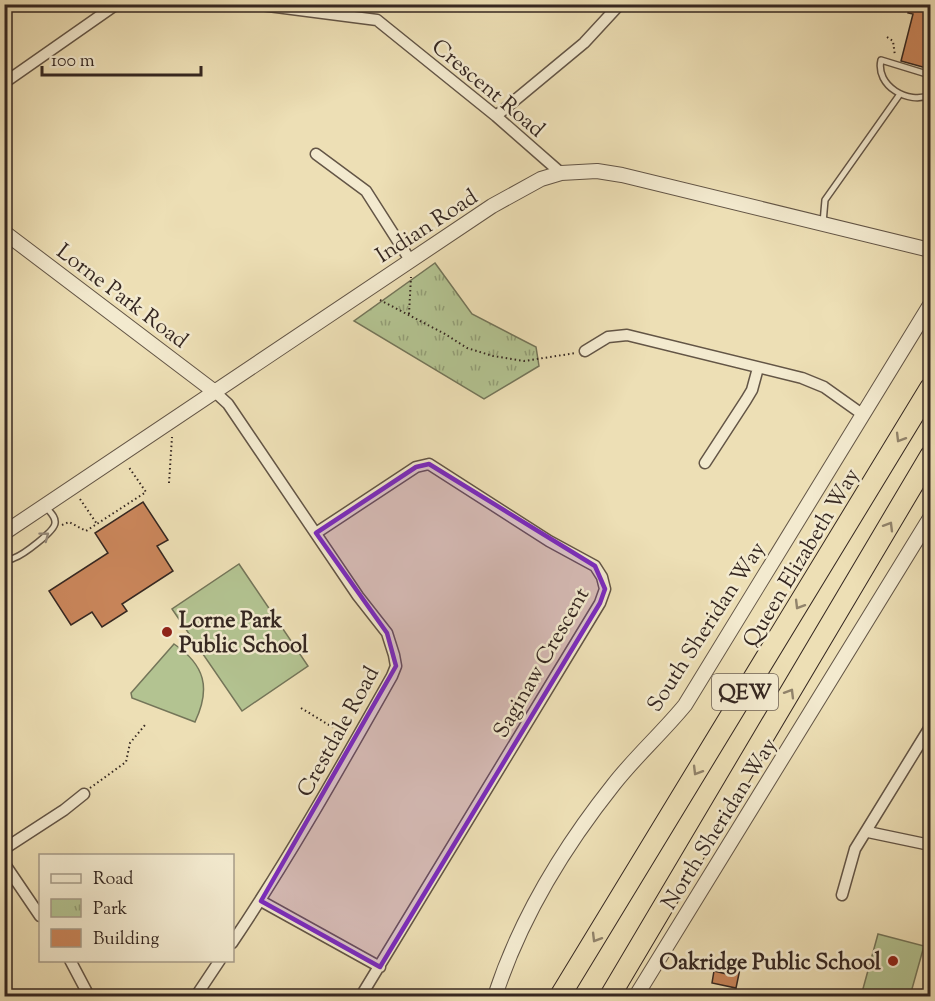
<svg xmlns="http://www.w3.org/2000/svg" width="935" height="1001" font-family="'Sorts Mill Goudy',serif">
<style>
.grass{fill:#b3c391;stroke:#747559;stroke-width:1.5}
.park{fill:url(#park-tufts);stroke:#747559;stroke-width:1.5}
.building{fill:#ca865b;stroke:#352721;stroke-width:1.5}
.lines{fill:none;stroke-linecap:round;stroke-linejoin:round}
.service-casing{stroke:#635546;stroke-width:8}
.minor-casing{stroke:#635546;stroke-width:13}
.tertiary-casing{stroke:#635546;stroke-width:16}
.motorway-casing{stroke:#352721;stroke-width:22}
.path{stroke:#352721;stroke-width:2;stroke-dasharray:1.5 3;stroke-linecap:butt}
.service{stroke:#f3eacf;stroke-width:5}
.minor{stroke:#f3eacf;stroke-width:10}
.tertiary{stroke:#f3eacf;stroke-width:14}
.motorway{stroke:#eddfb5;stroke-width:20}
.oneway{stroke:#91836b}
.oneway2{stroke:#948878}
.marked{fill:#7b2cbf;fill-opacity:0.2;stroke:#7b2cbf;stroke-width:4.5;stroke-linejoin:round}
.poi-dot{fill:#8f2418;stroke:#f3eacf;stroke-width:2}
.labels{text-anchor:middle;stroke-width:5;stroke-linejoin:round;paint-order:stroke}
.shield{fill:#f3eacf;stroke:#6e6255;stroke-width:1.5}
.shield-label{font-size:21px;font-weight:bold;fill:#352721}
.street-label{font-size:22px;fill:#352721;stroke:#f3eacf}
.poi-label{font-size:22px;font-weight:bold;fill:#352721;stroke:#f3eacf;text-anchor:start}
</style>
<defs>
<pattern id="park-tufts" width="24" height="20" patternUnits="userSpaceOnUse" patternTransform="scale(1.5)"><rect width="24" height="20" fill="#b3c391"/><path d="M3 7l-1-3M5 7V3M7 7l1-3M15 17l-1-3M17 17v-4M19 17l1-3" fill="none" stroke="#929e76"/></pattern>
</defs>
<rect width="100%" height="100%" fill="#eddfb5"/>
<filter id="stains"><feTurbulence type="fractalNoise" baseFrequency=".00333" numOctaves="4"/><feColorMatrix values="0 0 0 0 .2 0 0 0 0 .09 0 0 0 0 .02 0 0 0 .5 -.17"/></filter>
<radialGradient id="worn" r=".72"><stop offset=".6" stop-color="#630" stop-opacity="0"/><stop offset="1" stop-color="#630" stop-opacity=".3"/></radialGradient>
<path class="grass" d="M 239,564 L 308,666 L 242,711 L 172,609 Z
M 174,644 C 205,665 211,688 195,722 L 132,698 L 131,693 Z
M 878,934 L 924,946 L 910,996 L 861,996 Z"/>
<path class="park" d="M 435,263 L 472,314 L 536,347 L 539,366 L 484,399 L 354,321 Z"/>
<path class="building" d="M 910,4 L 930,4 L 930,69 L 901,61 L 913,14 L 908,13 Z
M 143,502 L 168,540 L 157,546 L 173,571 L 122,604 L 127,611 L 102,627 L 92,612 L 71,625 L 49,591 L 108,553 L 95,533 Z
M 730,961 L 741,964 L 736,988 L 712,983 L 714,971 L 727,974 Z"/>
<g class="lines">
<g class="service-casing">
<path id="service" d="M 930,75 L 881,60 C 875,86 909,105 930,95
M 823,223 L 825,200 L 900,94
M 4,560 C 8,560 11,560 14,558 C 23,555 55,531 55,523 C 56,517 50,512 46,507"/>
</g>
<g class="minor-casing">
<path id="minor" d="M 253,4 L 377,20 L 496,116 L 561,173
M 4,83 L 117,4
M 496,116 L 584,43 L 620,4
M 316,154 L 366,191 L 410,260
M 585,351 L 608,337 L 627,335 L 802,378 L 824,387 L 862,414
M 215,392 L 228,404 L 358,596 L 387,633 L 394,655 L 396,666 L 392,676 C 341,766 290,857 232,943
M 705,463 L 746,400 L 752,390 L 758,368
M 316,533 L 416,467 L 429,464 L 549,541 L 595,566 L 602,577 L 605,589 L 600,603 L 361,996
M 868,832 L 930,845
M 4,849 L 64,810 L 84,794
M 4,863 L 40,916
M 842,895 L 855,849 L 930,727
M 261,901 L 380,967
M 70,960 L 89,996
M 196,996 L 220,960"/>
</g>
<g class="tertiary-casing">
<path id="tertiary" d="M 4,232 L 215,392
M 4,533 L 492,206 L 541,179 L 561,173 L 597,171 L 622,175 L 930,250
M 495,996 C 520,919 563,848 614,784 C 636,756 662,733 685,705 L 930,305
M 636,996 L 930,518"/>
</g>
<g class="motorway-casing">
<path id="motorway" d="M 560,996 L 930,388
M 610,996 L 930,456"/>
</g>
<path class="path" d="M 887,37 L 893,41 L 895,56
M 380,300 L 445,334 L 467,348 L 493,356 L 524,361 L 576,353
M 409,314 L 411,277
M 169,483 L 172,437
M 80,499 L 97,524
M 62,525 L 69,522 L 86,531 L 146,492 L 128,466
M 301,708 L 347,736
M 90,788 L 126,762 L 130,743 L 145,725"/>
<use href="#service" class="service"/>
<use href="#minor" class="minor"/>
<use href="#tertiary" class="tertiary"/>
<use href="#motorway" class="motorway"/>
</g>
<defs><path id="oneway-chevron" d="M-2-3.5L2.5 0L-2 3.5" fill="none" stroke-width="1.6" stroke-linecap="round" stroke-linejoin="round" transform="scale(1.5)"/></defs>
<g class="oneway">
<use href="#oneway-chevron" transform="translate(900 438) rotate(121)"/>
<use href="#oneway-chevron" transform="translate(889 526) rotate(-59)"/>
<use href="#oneway-chevron" transform="translate(799 605) rotate(121)"/>
<use href="#oneway-chevron" transform="translate(790 693) rotate(-59)"/>
<use href="#oneway-chevron" transform="translate(697 771) rotate(121)"/>
<use href="#oneway-chevron" transform="translate(596 938) rotate(121)"/>
</g>
<use class="oneway2" href="#oneway-chevron" transform="translate(45 536) rotate(-37)"/>
<path class="marked" d="M 429,464 L 595,566 L 605,589 L 600,603 L 380,967 L 261,901 L 396,666 L 387,633 L 316,533 L 416,467 Z"/>
<g class="poi-dot">
<circle cx="167" cy="632" r="6"/>
<circle cx="893" cy="961" r="6"/>
</g>
<g class="labels">
<rect class="shield" x="712" y="674" width="66" height="36" rx="4.5"/>
<g class="shield-label">
<text x="745" y="699">QEW</text>
</g>
<g class="street-label">
<text transform="translate(489 87) rotate(40)" y="8">Crescent Road</text>
<text transform="translate(426 225) rotate(-33)" y="8">Indian Road</text>
<text transform="translate(123 295) rotate(37)" y="8">Lorne Park Road</text>
<text transform="translate(800 557) rotate(-59)" y="8">Queen Elizabeth Way</text>
<text transform="translate(705 626) rotate(-57)" y="8">South Sheridan Way</text>
<text transform="translate(540 662) rotate(-60)" y="8">Saginaw Crescent</text>
<text transform="translate(337 731) rotate(-61)" y="8">Crestdale Road</text>
<text transform="translate(718 823) rotate(-58)" y="8">North Sheridan Way</text>
</g>
<g class="poi-label">
<text x="179" y="627">Lorne Park<tspan x="179" dy="25">Public School</tspan></text>
<text x="881" y="969" text-anchor="end">Oakridge Public School</text>
</g>
</g>
<rect width="935" height="1001" fill="none" stroke="#eddfb5" stroke-width="24"/>
<rect x="6" y="6" width="923" height="989" fill="none" stroke="#352721" stroke-width="3"/>
<rect x="12" y="12" width="911" height="977" fill="none" stroke="#352721" stroke-width="1.5"/>
<rect x="39" y="854" width="195" height="108" fill="#f3eacf" stroke="#a79c89" stroke-width="1.5"/>
<rect x="51" y="874" width="30" height="9" fill="#f3eacf" stroke="#a79c89" stroke-width="1.5"/>
<text x="93" y="884" font-size="18" fill="#352721">Road</text>
<rect x="51" y="899" width="30" height="18" fill="url(#park-tufts)" stroke="#a79c89" stroke-width="1.5"/>
<text x="93" y="914" font-size="18" fill="#352721">Park</text>
<rect x="51" y="929" width="30" height="18" fill="#ca865b" stroke="#a79c89" stroke-width="1.5"/>
<text x="93" y="944" font-size="18" fill="#352721">Building</text>
<path d="M42 66v9h159v-9" fill="none" stroke="#352721" stroke-width="3"/>
<text x="51" y="66" font-size="18" fill="#352721" stroke="#f3eacf" stroke-width="4.5" paint-order="stroke">100 m</text>
<rect width="100%" height="100%" filter="url(#stains)"/>
<rect width="100%" height="100%" fill="url(#worn)"/>
</svg>
